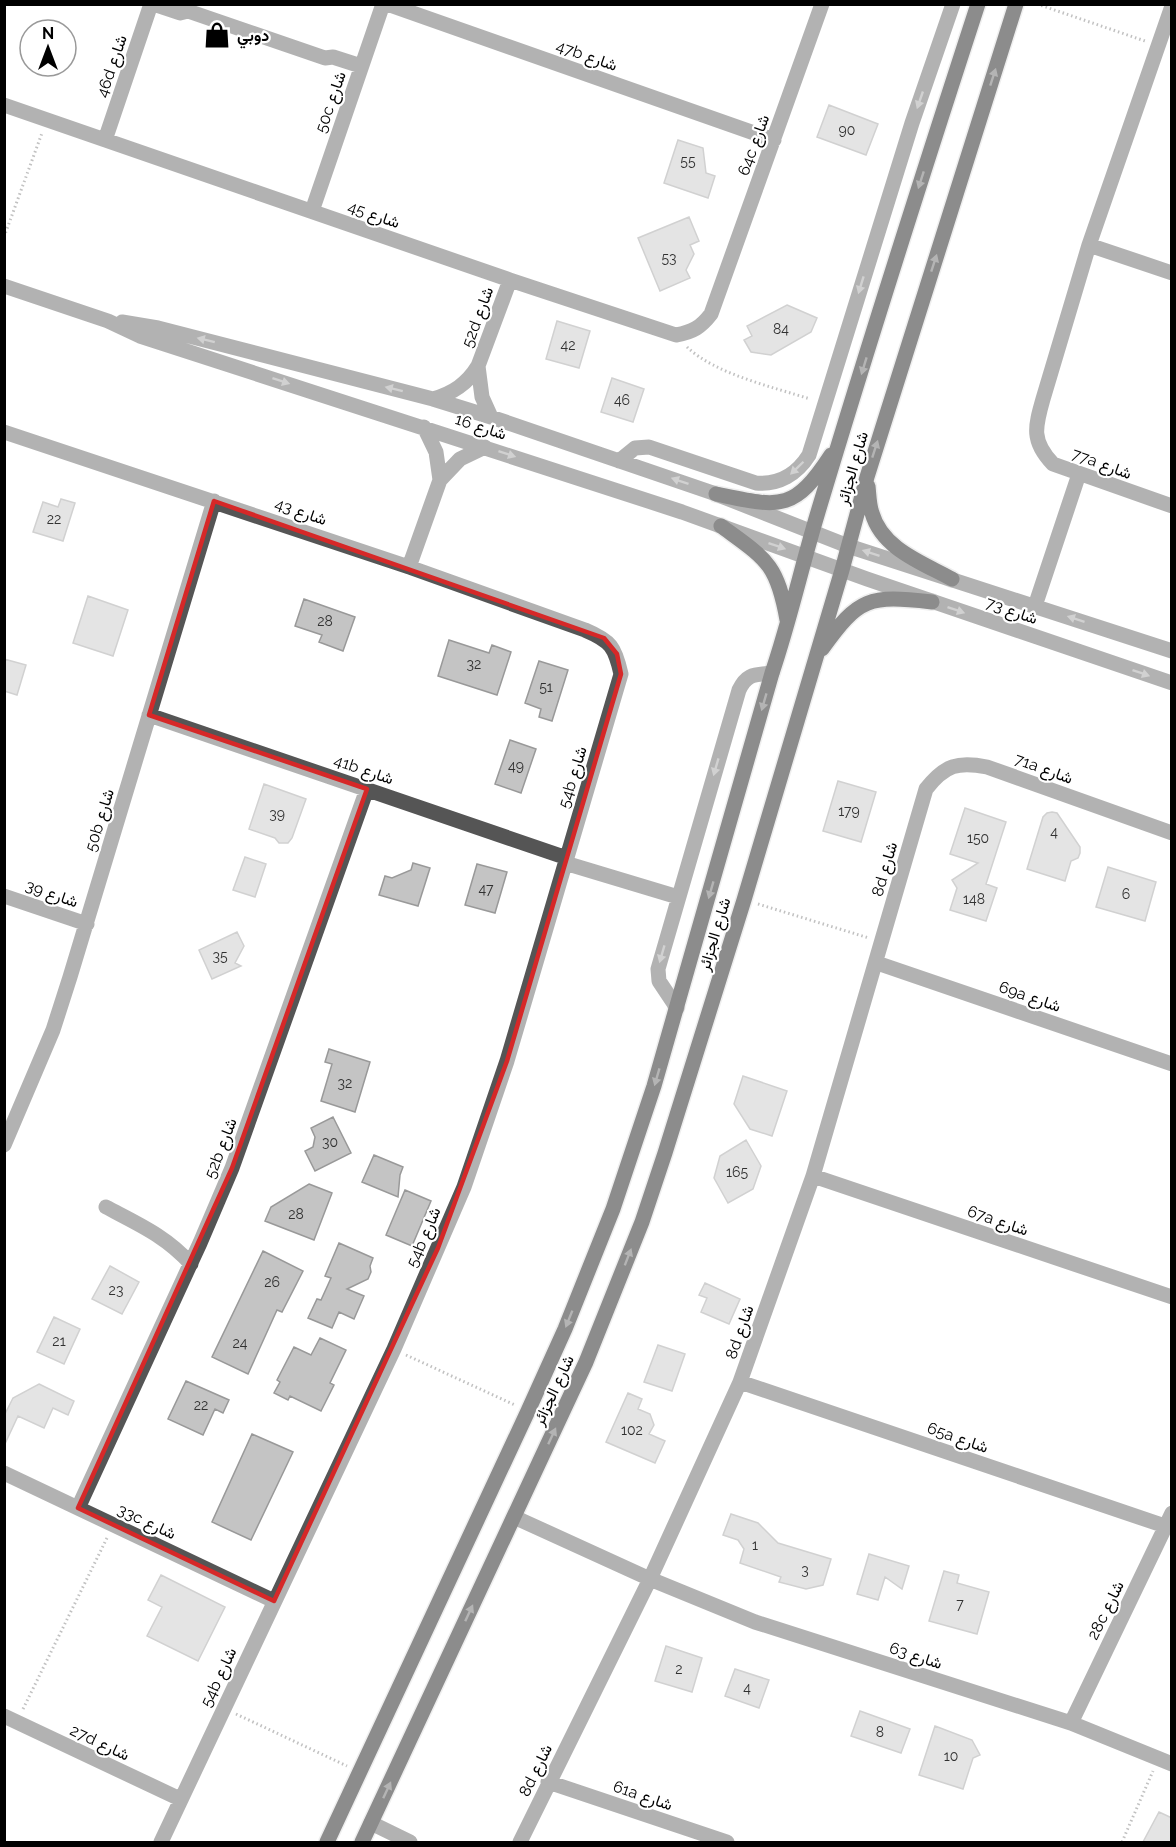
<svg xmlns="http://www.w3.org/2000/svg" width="1176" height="1847" font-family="Raleway,Vazirmatn,sans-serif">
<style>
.building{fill:#c4c4c4;stroke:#999;stroke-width:1.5}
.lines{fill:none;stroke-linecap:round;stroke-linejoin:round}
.major-casing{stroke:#dbdbdb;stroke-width:18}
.path{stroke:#777;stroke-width:3;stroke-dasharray:1.5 3;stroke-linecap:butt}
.minor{stroke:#555;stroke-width:15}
.major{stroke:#000;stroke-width:15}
.oneway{fill:#595959}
.oneway2{fill:#999}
.marked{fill:none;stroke:#d62828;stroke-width:4.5;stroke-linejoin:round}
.labels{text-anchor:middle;stroke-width:4.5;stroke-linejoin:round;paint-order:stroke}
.number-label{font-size:14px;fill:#313131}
.poi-label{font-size:16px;font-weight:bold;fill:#000;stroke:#fff;text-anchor:start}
.street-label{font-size:16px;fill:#000;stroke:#fff}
</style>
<rect width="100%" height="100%" fill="#fff"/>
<path class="building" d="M 829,105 L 878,124 L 866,155 L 817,137 Z
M 678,140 L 703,148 L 706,173 L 715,176 L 708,198 L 664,183 Z
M 689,217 L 699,241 L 690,245 L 694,254 L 686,270 L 690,278 L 660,291 L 638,238 Z
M 787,305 L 817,318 L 811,332 L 771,355 L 751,352 L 744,340 L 752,336 L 747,326 Z
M 557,321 L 590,331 L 579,368 L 546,359 Z
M 612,378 L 644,389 L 633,422 L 601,412 Z
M 61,499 L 75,503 L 63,541 L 33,532 L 43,502 L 58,507 Z
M 88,596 L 128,610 L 113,656 L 73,643 Z
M 304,599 L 355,617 L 343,651 L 319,642 L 322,635 L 295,626 Z
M 449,640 L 489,653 L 492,645 L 511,652 L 497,695 L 438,676 Z
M 4,659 L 26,665 L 17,695 L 4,691 Z
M 539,661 L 568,670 L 552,721 L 539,717 L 541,709 L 525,703 Z
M 510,740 L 536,749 L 521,793 L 495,784 Z
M 838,781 L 876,792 L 861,842 L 823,831 Z
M 264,784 L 306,799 L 292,838 L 288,843 L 279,843 L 275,838 L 249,829 Z
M 965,808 L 1006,822 L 986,884 L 997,888 L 986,921 L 950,910 L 957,888 L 952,880 L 978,863 L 950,854 Z
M 1052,812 L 1057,813 L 1080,847 L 1080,853 L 1078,858 L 1071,861 L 1065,881 L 1027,869 L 1043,817 L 1047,813 Z
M 245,857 L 266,864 L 255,897 L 233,890 Z
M 413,863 L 430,868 L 418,906 L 379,895 L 385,876 L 392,878 L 411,870 Z
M 477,864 L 507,872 L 495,913 L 465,905 Z
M 1108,867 L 1156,882 L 1145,921 L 1096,907 Z
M 237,932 L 244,946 L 235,963 L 241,966 L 212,979 L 199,950 Z
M 329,1049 L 370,1062 L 355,1112 L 321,1101 L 332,1064 L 325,1062 Z
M 743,1076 L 787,1091 L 772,1136 L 750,1129 L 734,1104 Z
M 333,1117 L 351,1153 L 315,1171 L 305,1151 L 313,1147 L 315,1137 L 311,1128 Z
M 746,1140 L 761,1166 L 753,1189 L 728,1203 L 714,1178 L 720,1156 Z
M 374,1155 L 403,1167 L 400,1175 L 398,1197 L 362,1182 Z
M 309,1184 L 332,1193 L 314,1240 L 265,1221 L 271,1207 Z
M 405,1190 L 431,1201 L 412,1246 L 386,1235 Z
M 339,1243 L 373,1258 L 370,1266 L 371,1272 L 368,1279 L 347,1289 L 364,1296 L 354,1319 L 339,1312 L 332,1328 L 308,1318 L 317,1299 L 321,1300 L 331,1278 L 325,1276 Z
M 263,1251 L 303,1271 L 282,1312 L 277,1310 L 248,1374 L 212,1357 Z
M 110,1266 L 139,1282 L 122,1314 L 92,1299 Z
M 705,1283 L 740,1299 L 729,1324 L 701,1312 L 707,1298 L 699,1295 Z
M 54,1317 L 80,1329 L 64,1364 L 37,1352 Z
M 320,1338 L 346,1350 L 330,1383 L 334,1385 L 321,1411 L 290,1396 L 288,1400 L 274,1393 L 280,1382 L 277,1380 L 294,1347 L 311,1355 Z
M 658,1345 L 685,1354 L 672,1391 L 644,1382 Z
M 186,1381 L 229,1400 L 223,1413 L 215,1409 L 203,1435 L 168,1419 Z
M 39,1384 L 74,1401 L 68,1415 L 53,1408 L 44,1428 L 18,1416 L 4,1446 L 4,1416 L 13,1398 Z
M 628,1393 L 642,1399 L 638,1409 L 650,1414 L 654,1425 L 649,1434 L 665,1441 L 655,1463 L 606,1442 Z
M 252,1434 L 293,1452 L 251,1540 L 212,1522 Z
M 731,1514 L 758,1523 L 778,1543 L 831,1559 L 823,1585 L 806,1589 L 779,1582 L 781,1577 L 740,1563 L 744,1549 L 738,1540 L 723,1535 Z
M 869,1554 L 909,1566 L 902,1589 L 885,1577 L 878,1600 L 857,1594 Z
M 944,1571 L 959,1575 L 957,1583 L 989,1592 L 977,1634 L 929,1621 Z
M 161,1575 L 225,1607 L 198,1661 L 147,1636 L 162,1607 L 148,1600 Z
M 666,1646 L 702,1658 L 692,1692 L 655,1681 Z
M 735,1669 L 769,1680 L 759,1708 L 725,1696 Z
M 860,1711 L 910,1729 L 901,1753 L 851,1736 Z
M 935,1726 L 972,1740 L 980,1755 L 973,1758 L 963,1789 L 919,1775 Z
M 1159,1812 L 1172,1818 L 1172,1842 L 1143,1842 Z"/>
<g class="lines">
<g class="major-casing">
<path id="major" d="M 868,486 C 869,495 869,505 872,513 C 882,549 923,563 952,579
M 716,494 C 780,507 793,513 831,455
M 721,526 C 766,559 777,563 787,620
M 822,649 C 859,597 869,595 932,602
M 327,1842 L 528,1411 L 565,1329 L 613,1209 L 654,1086 L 772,673 C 790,620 802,565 818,512 C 869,342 923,173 978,4
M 362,1842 L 586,1362 L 642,1222 L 665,1153 L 744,900 L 842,570 L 867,477 L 1016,4"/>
</g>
<path class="path" d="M 1037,4 L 1145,41
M 4,237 L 42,133
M 687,347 C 715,374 773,387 810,399
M 758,904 L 869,938
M 406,1355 L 515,1405
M 23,1709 L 107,1538
M 236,1714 L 347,1766
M 1122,1842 L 1153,1771"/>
<path class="minor" d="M 153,4 L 180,13 L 188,11
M 182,4 L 188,11 L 325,58 L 333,57 L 361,66
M 387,4 L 774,140
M 1172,6 L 1089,245 L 1043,399 C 1035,427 1031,441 1053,464 L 1172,506
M 4,105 L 510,280 L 676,335 C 693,332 701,327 711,314 L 822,4
M 105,140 L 151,4
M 312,211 L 383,4
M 1089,245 L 1172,273
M 4,286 L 108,321 L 140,336 L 682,512 L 867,579 L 1172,683
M 122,322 L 158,328 L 433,399 L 491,417 L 716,494 L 848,546 L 1172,651
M 478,366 L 482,397 L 491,417
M 433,399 C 453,393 467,384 478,366 L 510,280
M 424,427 L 436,452 L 440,480
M 4,432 L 409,567 L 585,630 C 611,641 615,647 621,674 L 507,1061 L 464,1187 L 394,1349 L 161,1842
M 619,461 L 635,448 L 649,447 L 756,483 C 779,485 797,474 809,455 L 912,123 L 953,4
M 409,567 L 440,480 L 460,459 L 485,447
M 1035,606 L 1079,474
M 149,715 L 567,858
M 565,863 L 678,897
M 4,896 L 87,924
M 877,963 L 1172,1064
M 677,1008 L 659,981 L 658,969 L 739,690 C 747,673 755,675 772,673
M 4,1145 L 53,1030 L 70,977 L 214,501
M 813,1176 L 1172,1297
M 106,1207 C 138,1224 166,1236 191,1264
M 740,1382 L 1165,1526
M 4,1473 L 274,1601
M 78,1508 L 200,1243 L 232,1168 L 367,789
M 514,1517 L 650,1579 L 755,1622 L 1071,1723 L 1172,1764
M 4,1716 L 180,1799
M 1071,1723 L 1172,1513
M 548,1782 L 727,1842
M 371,1823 L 410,1842
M 520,1842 L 650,1579 L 740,1382 L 813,1176 L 926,789 C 945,765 958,761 987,767 L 1172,833"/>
<use href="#major" class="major"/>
</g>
<defs><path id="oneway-solid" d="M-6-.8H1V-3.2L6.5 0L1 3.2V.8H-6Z" transform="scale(1.5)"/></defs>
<g class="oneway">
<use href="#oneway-solid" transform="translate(993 77) rotate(-72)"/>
<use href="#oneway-solid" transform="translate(921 180) rotate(108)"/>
<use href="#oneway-solid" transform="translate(934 263) rotate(-72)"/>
<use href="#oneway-solid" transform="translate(864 366) rotate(107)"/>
<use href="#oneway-solid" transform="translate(875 449) rotate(-72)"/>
<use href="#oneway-solid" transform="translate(764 702) rotate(106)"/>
<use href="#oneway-solid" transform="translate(711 890) rotate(106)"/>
<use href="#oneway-solid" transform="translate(657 1077) rotate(106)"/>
<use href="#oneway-solid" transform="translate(628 1257) rotate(-69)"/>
<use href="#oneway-solid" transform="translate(569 1319) rotate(112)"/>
<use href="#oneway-solid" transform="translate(552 1436) rotate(-65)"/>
<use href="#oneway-solid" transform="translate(469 1613) rotate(-65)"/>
<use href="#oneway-solid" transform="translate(387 1790) rotate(-65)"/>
</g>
<g class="oneway2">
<use href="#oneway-solid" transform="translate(920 100) rotate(109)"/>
<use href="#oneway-solid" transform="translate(861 285) rotate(107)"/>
<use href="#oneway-solid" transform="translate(206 340) rotate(-166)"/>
<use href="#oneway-solid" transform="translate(281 381) rotate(18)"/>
<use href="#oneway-solid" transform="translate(394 389) rotate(-166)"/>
<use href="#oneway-solid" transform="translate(507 454) rotate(18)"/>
<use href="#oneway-solid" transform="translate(797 468) rotate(136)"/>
<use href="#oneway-solid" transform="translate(680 481) rotate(-161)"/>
<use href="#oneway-solid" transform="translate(777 546) rotate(19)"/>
<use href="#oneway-solid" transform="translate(871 553) rotate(-162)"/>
<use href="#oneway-solid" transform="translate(956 610) rotate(19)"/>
<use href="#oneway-solid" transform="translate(1076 619) rotate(-162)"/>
<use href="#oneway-solid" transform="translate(1141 673) rotate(19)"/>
<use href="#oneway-solid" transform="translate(716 767) rotate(106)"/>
<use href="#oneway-solid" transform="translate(662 954) rotate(106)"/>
</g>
<path d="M0 0H1176V1847H0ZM 214,501 L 604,638 L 617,654 L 621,674 L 507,1061 L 438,1248 L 274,1601 L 78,1508 L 232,1168 L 367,789 L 149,715 Z" fill="#fff" fill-opacity=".55" fill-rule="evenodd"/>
<path class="marked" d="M 214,501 L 604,638 L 617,654 L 621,674 L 507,1061 L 438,1248 L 274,1601 L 78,1508 L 232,1168 L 367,789 L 149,715 Z"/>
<defs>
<g id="shop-bare" transform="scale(2.07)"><path d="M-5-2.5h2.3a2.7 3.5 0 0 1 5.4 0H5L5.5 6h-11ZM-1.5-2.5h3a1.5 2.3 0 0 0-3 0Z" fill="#000" stroke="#fff" stroke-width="2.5" paint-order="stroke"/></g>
</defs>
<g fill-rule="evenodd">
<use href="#shop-bare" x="217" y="35"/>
</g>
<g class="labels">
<g class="number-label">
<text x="847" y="135">90</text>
<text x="688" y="166">55</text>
<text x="669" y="263">53</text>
<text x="781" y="334">84</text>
<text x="568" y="350">42</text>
<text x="622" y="405">46</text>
<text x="54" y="524">22</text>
<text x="325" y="626">28</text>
<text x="474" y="669">32</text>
<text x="546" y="692">51</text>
<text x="516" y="771">49</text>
<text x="849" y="816">179</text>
<text x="277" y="819">39</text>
<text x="1054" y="837">4</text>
<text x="978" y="843">150</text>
<text x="486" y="894">47</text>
<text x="1126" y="899">6</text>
<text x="974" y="904">148</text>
<text x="220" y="961">35</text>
<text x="345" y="1088">32</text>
<text x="330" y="1147">30</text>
<text x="737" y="1177">165</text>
<text x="296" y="1219">28</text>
<text x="272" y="1287">26</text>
<text x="116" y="1295">23</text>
<text x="59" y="1346">21</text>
<text x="240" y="1348">24</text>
<text x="201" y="1410">22</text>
<text x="632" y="1435">102</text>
<text x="755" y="1550">1</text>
<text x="805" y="1575">3</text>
<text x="960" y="1609">7</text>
<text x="679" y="1674">2</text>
<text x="747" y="1693">4</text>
<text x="880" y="1737">8</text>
<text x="951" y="1761">10</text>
</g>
<g class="poi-label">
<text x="237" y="41">دوبي</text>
</g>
<g class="street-label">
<text transform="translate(587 55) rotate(19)" y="6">47b شارع</text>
<text transform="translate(111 66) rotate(-71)" y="6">46d شارع</text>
<text transform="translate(330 102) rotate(-71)" y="6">50c شارع</text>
<text transform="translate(753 145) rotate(-70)" y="6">64c شارع</text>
<text transform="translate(374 214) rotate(19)" y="6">شارع 45</text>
<text transform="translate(477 317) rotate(-70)" y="6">52d شارع</text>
<text transform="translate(481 426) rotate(18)" y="6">شارع 16</text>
<text transform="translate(1102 463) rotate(20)" y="6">77a شارع</text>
<text transform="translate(852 468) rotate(-74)" y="6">شارع الجزائر</text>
<text transform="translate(301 511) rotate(19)" y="6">شارع 43</text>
<text transform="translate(1012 610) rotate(19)" y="6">شارع 73</text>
<text transform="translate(1044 768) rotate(20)" y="6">71a شارع</text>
<text transform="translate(364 769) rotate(19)" y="6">41b شارع</text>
<text transform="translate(572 777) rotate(-73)" y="6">54b شارع</text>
<text transform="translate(99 820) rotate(-73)" y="6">50b شارع</text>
<text transform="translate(884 869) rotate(-74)" y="6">8d شارع</text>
<text transform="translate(52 893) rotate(19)" y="6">شارع 39</text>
<text transform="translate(714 934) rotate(-73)" y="6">شارع الجزائر</text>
<text transform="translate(1030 996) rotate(19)" y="6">69a شارع</text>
<text transform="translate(220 1148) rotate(-69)" y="6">52b شارع</text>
<text transform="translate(998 1220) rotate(19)" y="6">67a شارع</text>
<text transform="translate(423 1237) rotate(-67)" y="6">54b شارع</text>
<text transform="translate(739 1332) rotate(-71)" y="6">8d شارع</text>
<text transform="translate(553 1390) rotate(-65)" y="6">شارع الجزائر</text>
<text transform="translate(958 1437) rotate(19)" y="6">65a شارع</text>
<text transform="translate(147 1521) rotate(25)" y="6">33c شارع</text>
<text transform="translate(1105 1610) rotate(-64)" y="6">28c شارع</text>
<text transform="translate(916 1655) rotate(18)" y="6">شارع 63</text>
<text transform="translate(218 1677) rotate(-65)" y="6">54b شارع</text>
<text transform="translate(100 1742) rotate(25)" y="6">27d شارع</text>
<text transform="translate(535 1770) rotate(-64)" y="6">8d شارع</text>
<text transform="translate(643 1795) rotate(19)" y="6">61a شارع</text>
</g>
</g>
<rect width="1176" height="1847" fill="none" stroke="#000000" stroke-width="12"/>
<g transform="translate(48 48)"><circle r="28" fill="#ffffff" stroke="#999999" stroke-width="1.5"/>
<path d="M0-4.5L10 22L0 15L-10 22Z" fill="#000000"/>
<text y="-9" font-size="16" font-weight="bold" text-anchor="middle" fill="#000000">N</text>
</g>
</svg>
